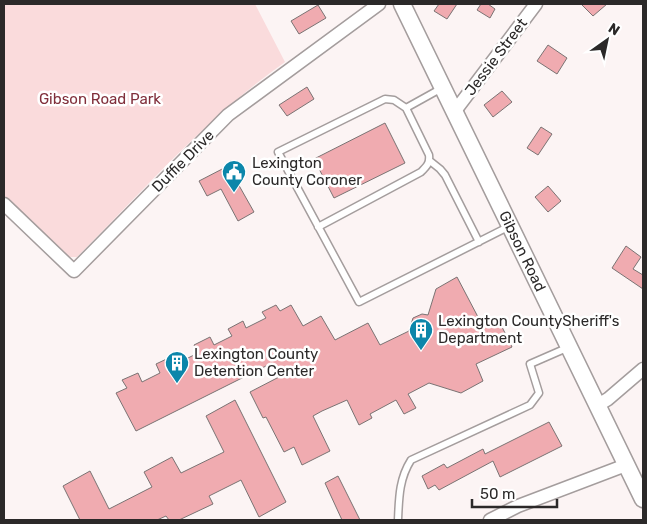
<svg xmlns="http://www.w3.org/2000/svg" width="647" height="524" font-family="Rubik,sans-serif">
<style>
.green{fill:#fadbdc}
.building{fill:#f0abb0;stroke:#7a7373}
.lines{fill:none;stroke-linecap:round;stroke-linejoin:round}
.service-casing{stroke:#a49d9d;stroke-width:9}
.minor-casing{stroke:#a49d9d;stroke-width:15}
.tertiary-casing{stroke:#a49d9d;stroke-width:19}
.service{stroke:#fff;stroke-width:6}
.minor{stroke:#fff;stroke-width:12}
.tertiary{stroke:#fff;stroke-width:16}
.labels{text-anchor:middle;stroke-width:5;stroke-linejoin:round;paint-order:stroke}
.street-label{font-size:15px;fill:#2b2929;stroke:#fff}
.park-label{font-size:15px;fill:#802f3b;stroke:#fff}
.poi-label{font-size:15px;fill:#2b2929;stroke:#fff;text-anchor:start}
</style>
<rect width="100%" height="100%" fill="#fcf4f4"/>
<path class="green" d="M 4,4 L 255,4 L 285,62 C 207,117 144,190 77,257 L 65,257 L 4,196 Z"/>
<path class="building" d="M 439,4 L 457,4 L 447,19 L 434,11 Z
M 481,4 L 488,4 L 495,9 L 490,18 L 477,10 Z
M 581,4 L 607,4 L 593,16 Z
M 318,5 L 326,18 L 299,34 L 291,21 Z
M 548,45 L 567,58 L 557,74 L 537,61 Z
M 307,87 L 314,99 L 287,116 L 279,105 Z
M 502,91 L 512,102 L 493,117 L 484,105 Z
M 385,123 L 405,163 L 334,198 L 314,159 Z
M 541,127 L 552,134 L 538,155 L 527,148 Z
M 228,166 L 254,212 L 238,221 L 221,189 L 207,196 L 199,181 Z
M 548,186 L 561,201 L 548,212 L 535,197 Z
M 626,246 L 641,257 L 633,269 L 643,275 L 643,289 L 612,268 Z
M 457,277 L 478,317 L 501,325 L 512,347 L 476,364 L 483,381 L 461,393 L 429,383 L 408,394 L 416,408 L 404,414 L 396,400 L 370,414 L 372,418 L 359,425 L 347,400 L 322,411 L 313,416 L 330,451 L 302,465 L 294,447 L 284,452 L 266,417 L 263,418 L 250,392 L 279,377 L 272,363 L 136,431 L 116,393 L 127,388 L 122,380 L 138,373 L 142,382 L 160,373 L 156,364 L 173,356 L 176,364 L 198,353 L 194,345 L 210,337 L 214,345 L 232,336 L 228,329 L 243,321 L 246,328 L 266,318 L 262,312 L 276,305 L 280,311 L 291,305 L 303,326 L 321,316 L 335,340 L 368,323 L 380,345 L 409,331 L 413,318 L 422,314 L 428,315 L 436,289 Z
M 235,400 L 286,502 L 259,517 L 241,480 L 209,496 L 213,504 L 179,520 L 169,520 L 166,516 L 157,520 L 80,520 L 63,486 L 90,471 L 109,509 L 152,487 L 144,472 L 172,457 L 181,473 L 224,452 L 206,416 Z
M 549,422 L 562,446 L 500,477 L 493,461 L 439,490 L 435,485 L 428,489 L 422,476 L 444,464 L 447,468 L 483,449 L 485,454 Z
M 338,476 L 360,520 L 342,520 L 325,483 Z"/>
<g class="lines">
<g class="service-casing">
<path id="service" d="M 442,88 L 406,108 L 394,100 L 385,99 L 278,152 L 359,302 L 510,226
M 430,161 L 440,169 L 445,175 L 479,242
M 318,227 L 421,172 C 427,166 430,163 429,155 L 406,108
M 398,520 C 399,498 399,479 411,460 L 530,405 L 539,393 L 530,364 L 569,347"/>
</g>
<g class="minor-casing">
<path id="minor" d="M 455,111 L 536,4
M 4,204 L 74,271 L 228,115 L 379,4
M 598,405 L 608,399 L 643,369
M 490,520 L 518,506 L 626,465"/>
</g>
<g class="tertiary-casing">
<g id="tertiary">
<path id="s1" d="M 402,4 L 643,499"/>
</g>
</g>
<use href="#service" class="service"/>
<use href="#minor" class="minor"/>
<use href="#tertiary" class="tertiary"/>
</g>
<defs>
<g id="civic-pin" transform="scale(1.25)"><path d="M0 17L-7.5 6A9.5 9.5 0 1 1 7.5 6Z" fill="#0c86aa" stroke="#fff"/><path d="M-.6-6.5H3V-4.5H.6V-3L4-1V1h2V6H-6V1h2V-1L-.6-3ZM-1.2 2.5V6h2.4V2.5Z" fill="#fff"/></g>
<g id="building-pin" transform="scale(1.25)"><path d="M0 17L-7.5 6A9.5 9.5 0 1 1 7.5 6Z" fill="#0c86aa" stroke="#fff"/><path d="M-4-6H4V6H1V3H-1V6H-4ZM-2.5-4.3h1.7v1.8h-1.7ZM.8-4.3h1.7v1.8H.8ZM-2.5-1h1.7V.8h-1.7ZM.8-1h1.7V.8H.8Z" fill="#fff"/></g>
</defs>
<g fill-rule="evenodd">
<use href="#civic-pin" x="234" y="172"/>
<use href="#building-pin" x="421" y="330"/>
<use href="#building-pin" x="177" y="363"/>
</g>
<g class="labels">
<g class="street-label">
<text transform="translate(496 57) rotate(-53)" y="5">Jessie Street</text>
<text transform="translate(183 161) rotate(-45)" y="5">Duffie Drive</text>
<text dy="5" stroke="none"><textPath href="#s1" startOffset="275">Gibson Road</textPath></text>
</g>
<g class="park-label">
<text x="100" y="104">Gibson Road Park</text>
</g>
<g class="poi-label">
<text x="252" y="168">Lexington<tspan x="252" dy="17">County Coroner</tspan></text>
<text x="438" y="326">Lexington CountySheriff's<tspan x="438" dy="17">Department</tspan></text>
<text x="194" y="359">Lexington County<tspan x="194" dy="17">Detention Center</tspan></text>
</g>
</g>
<rect width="647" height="524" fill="none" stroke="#2b2929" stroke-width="10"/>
<g transform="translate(607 40) rotate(33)" stroke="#ffffff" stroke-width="4" paint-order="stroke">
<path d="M0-4L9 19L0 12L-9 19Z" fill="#2b2929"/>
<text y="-8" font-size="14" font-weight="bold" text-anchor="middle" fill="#2b2929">N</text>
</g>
<path d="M472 499v8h85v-8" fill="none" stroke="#2b2929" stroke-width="2.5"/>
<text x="480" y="499" font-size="15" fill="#2b2929" stroke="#ffffff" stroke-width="4" paint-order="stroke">50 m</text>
</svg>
